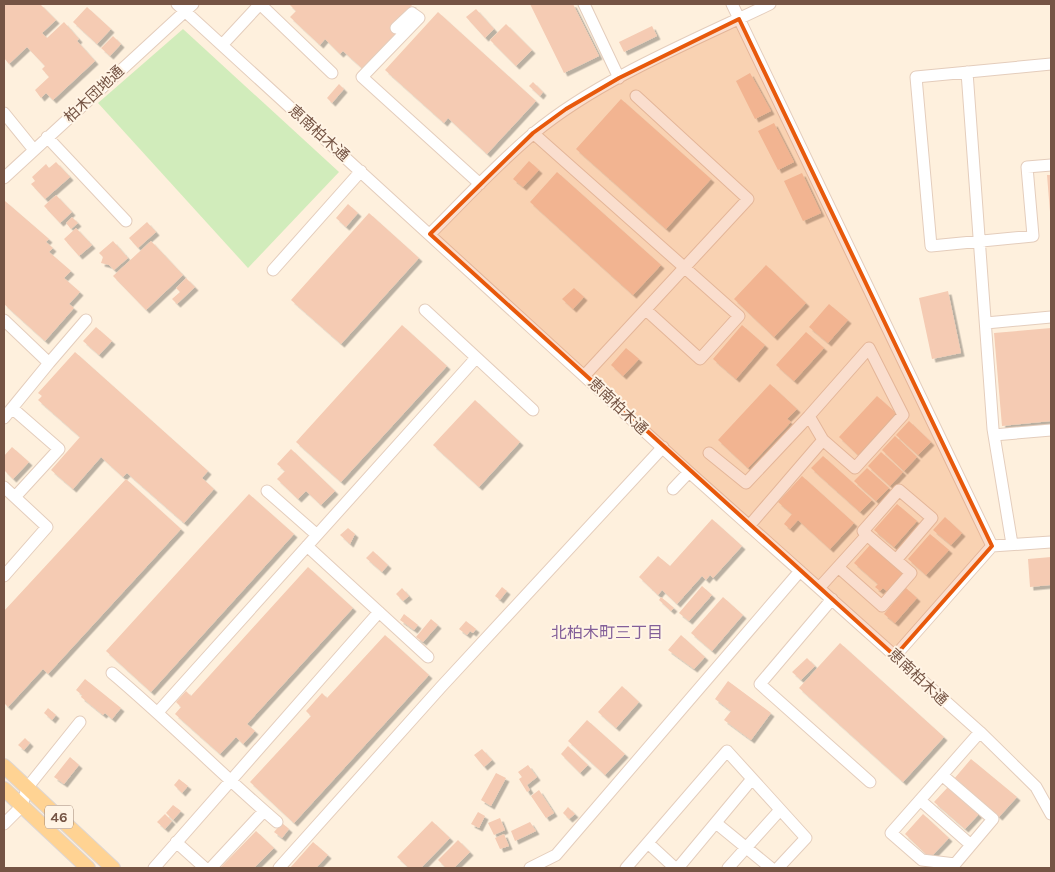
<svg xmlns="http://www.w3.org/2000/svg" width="1055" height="872" font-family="Karla,'Noto Sans JP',sans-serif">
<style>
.green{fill:#d1ecbb}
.building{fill:#f5cbb3;filter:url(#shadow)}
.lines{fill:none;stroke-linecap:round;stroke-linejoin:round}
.minor-casing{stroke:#e4cdbc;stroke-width:13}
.major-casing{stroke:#ded6d2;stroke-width:16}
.minor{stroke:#fff;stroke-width:11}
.major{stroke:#ffd393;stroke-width:14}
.marked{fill:#e8590c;fill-opacity:0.2;stroke:#e8590c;stroke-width:4;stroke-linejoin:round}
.labels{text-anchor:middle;stroke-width:4;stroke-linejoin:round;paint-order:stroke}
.shield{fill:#fff4e5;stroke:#9e8474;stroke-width:1}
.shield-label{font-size:14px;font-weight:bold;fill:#755444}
.street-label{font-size:15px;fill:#755444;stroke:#fff4e5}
.neighbourhood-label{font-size:16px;fill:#835f99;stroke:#fff4e5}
</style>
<defs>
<filter id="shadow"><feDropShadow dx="3.5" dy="3.5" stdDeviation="0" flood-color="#0004"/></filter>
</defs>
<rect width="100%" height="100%" fill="#fef0dd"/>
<path class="green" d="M 183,29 L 339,172 L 248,268 L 98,103 Z"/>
<path class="building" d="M 4,4 L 40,4 L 56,20 L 42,33 L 47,38 L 64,22 L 79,39 L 77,41 L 95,61 L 53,100 L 46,93 L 41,98 L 35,90 L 49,77 L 42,69 L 45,66 L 27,47 L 9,64 L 4,58 Z
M 289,4 L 413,4 L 393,25 L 399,31 L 363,69 L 343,51 L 340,54 L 325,39 L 320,45 L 290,17 L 296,11 Z
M 530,4 L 573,4 L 599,56 L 564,73 Z
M 87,7 L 111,29 L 97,44 L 73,22 Z
M 476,9 L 494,29 L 485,38 L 466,17 Z
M 438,12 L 536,101 L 487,154 L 448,118 L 444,123 L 385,70 Z
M 506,24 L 532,50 L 516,66 L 490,40 Z
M 652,26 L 657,36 L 624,52 L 619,42 Z
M 113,36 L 121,44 L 110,56 L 101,48 Z
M 750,73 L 771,111 L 755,119 L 736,81 Z
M 533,82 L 543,92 L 540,96 L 529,86 Z
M 339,84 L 344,89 L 332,103 L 327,98 Z
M 621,99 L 711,179 L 666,229 L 576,149 Z
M 774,123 L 794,162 L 778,170 L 758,131 Z
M 529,161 L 539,170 L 523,187 L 513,179 Z
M 56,162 L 70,177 L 45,199 L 31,184 L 35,181 L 32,177 L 46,164 L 49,168 Z
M 557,172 L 661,265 L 633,295 L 530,202 Z
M 802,173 L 821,213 L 803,221 L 784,181 Z
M 1047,175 L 1051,175 L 1051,212 L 1050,212 Z
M 56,195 L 72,212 L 60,223 L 44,206 Z
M 5,201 L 49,239 L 46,242 L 53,248 L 49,252 L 71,271 L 64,278 L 80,292 L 69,304 L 74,308 L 45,341 L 4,304 Z
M 348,204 L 358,213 L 346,227 L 336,218 Z
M 369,213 L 419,258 L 341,344 L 291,300 Z
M 72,217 L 78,223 L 71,229 L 66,223 Z
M 147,222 L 156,232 L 138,248 L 129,238 Z
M 76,228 L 92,245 L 79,256 L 64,239 Z
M 113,241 L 128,258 L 114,270 L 109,265 L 101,263 L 103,257 L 99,253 Z
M 151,241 L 183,275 L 146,310 L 113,276 Z
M 766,265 L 806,303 L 774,337 L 734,299 Z
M 186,278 L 195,287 L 177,304 L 172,299 L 180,292 L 176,288 Z
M 574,288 L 584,297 L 573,309 L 562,299 Z
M 948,291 L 961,353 L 932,359 L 919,298 Z
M 829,304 L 848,320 L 828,343 L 809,327 Z
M 402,325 L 447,366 L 341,482 L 296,442 Z
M 742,325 L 765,345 L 736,379 L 713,359 Z
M 96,327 L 112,341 L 99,355 L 83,341 Z
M 1051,328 L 1051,421 L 1002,426 L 994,333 Z
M 806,332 L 824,348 L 794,381 L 776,365 Z
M 626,348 L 639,359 L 623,376 L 611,365 Z
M 75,352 L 208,471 L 202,478 L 214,489 L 184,523 L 127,473 L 123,477 L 101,457 L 73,489 L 51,470 L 80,437 L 38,400 L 42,396 L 38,393 Z
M 770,384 L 797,409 L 787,419 L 791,422 L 748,468 L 718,440 Z
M 877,396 L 896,413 L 858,455 L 839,437 Z
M 475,400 L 520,442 L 479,487 L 433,445 Z
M 909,421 L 931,442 L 918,455 L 896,435 Z
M 895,436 L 917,457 L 904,471 L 882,450 Z
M 12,447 L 29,462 L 13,479 L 4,470 L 4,456 Z
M 291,449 L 335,491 L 321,505 L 306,491 L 298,499 L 277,479 L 285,471 L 277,464 Z
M 881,452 L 903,472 L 890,486 L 868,466 Z
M 823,456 L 872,500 L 860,512 L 811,468 Z
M 867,468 L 889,488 L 876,501 L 854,481 Z
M 802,476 L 854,523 L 830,549 L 798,520 L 790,529 L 784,524 L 792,514 L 778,502 Z
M 126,479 L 181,529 L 48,674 L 43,669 L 8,707 L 4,703 L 4,611 Z
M 249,494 L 294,534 L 151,692 L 106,651 Z
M 897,504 L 917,521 L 894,547 L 874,530 Z
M 945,517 L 962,533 L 951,545 L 933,530 Z
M 712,519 L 742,546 L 713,578 L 710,575 L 706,580 L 702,576 L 677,604 L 662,590 L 658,595 L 639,577 L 658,556 L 670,566 Z
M 348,528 L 355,534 L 350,544 L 340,535 Z
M 930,534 L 949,550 L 926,575 L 908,559 Z
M 871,544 L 904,574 L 888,592 L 883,588 L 880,591 L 875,587 L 878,584 L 854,563 Z
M 373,551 L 388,565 L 382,572 L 366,558 Z
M 1051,557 L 1051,589 L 1050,585 L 1030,587 L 1028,559 Z
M 308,567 L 353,608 L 247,724 L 255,731 L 243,744 L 236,737 L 220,754 L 175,714 L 181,707 L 176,702 L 186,691 L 191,696 Z
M 702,586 L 712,595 L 689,621 L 679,613 Z
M 502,587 L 507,591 L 500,600 L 495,596 Z
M 402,588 L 409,596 L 403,601 L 396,594 Z
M 906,588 L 917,598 L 895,623 L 884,614 Z
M 661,597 L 674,608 L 671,611 L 659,600 Z
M 723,597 L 743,615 L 712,651 L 691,633 Z
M 404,614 L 418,625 L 414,630 L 400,620 Z
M 431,619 L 438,625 L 423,642 L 416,637 Z
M 466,621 L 476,629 L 473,633 L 470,631 L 467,635 L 459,629 Z
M 385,635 L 429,675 L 294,823 L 250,782 L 311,716 L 306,711 L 322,693 L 327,698 Z
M 681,635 L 705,657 L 694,669 L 668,650 Z
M 840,643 L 944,737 L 903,782 L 799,688 Z
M 807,658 L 815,666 L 801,680 L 792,672 Z
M 85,679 L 121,708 L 112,719 L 105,713 L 103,715 L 81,697 L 82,695 L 76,690 Z
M 728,681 L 771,713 L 751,740 L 724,720 L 731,711 L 715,699 Z
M 622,686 L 639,702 L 616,728 L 598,712 Z
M 48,708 L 56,715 L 52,720 L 44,713 Z
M 587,720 L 625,754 L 605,775 L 568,741 Z
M 25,738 L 30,743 L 24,750 L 18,745 Z
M 568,746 L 588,765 L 580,773 L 561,754 Z
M 482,749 L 492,760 L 484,767 L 474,755 Z
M 70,757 L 79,765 L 64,784 L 54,777 Z
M 971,759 L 1017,797 L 999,817 L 954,779 Z
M 528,765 L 537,777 L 527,785 L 530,790 L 527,792 L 519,779 L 522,777 L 518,772 Z
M 496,773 L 506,778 L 491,806 L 481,800 Z
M 179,779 L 188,786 L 182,793 L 174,785 Z
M 948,787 L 979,814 L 965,829 L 934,802 Z
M 539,790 L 554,813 L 546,818 L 531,796 Z
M 173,805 L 181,811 L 173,820 L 166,813 Z
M 568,807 L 575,814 L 569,819 L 563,813 Z
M 478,812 L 485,816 L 479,828 L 471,824 Z
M 165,814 L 172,821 L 165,829 L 157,822 Z
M 923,814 L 949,838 L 930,858 L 905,834 Z
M 500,818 L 505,830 L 494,835 L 488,823 Z
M 432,821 L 450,838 L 421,868 L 409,868 L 397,857 Z
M 530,822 L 536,831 L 515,841 L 511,831 Z
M 282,823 L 289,829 L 282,838 L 274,832 Z
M 256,831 L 274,848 L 254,868 L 220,868 Z
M 504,834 L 509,846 L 500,849 L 495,838 Z
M 458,840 L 470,852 L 454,868 L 446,868 L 438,860 Z
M 313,842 L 328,855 L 316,868 L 290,868 Z"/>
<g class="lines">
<g class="minor-casing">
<path id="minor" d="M 177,4 L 689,472 L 980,732 L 1036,787 L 1051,814
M 584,4 L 619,78
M 732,4 L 992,546 L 895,656
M 396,28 L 412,13 L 419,18 L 362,77 L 480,184
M 222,45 L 260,4 L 332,73
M 1051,64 L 916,77 L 931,246 L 1033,236 L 1027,167 L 1051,165
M 967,72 L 993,429 L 1012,544
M 4,113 L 34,150
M 533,133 L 739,316 L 700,359 L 646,310
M 47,137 L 126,221
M 4,178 L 193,4
M 430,234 C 464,200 497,164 534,133 C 599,79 693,41 770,4
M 273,270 L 361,171
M 425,310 L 533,410
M 4,320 L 49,363 L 4,418
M 986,323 L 1051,317
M 49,363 L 86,320
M 584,376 L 748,199 L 636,96
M 12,408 L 59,449 L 15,497
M 994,435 L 1051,430
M 709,453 L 746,483 L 809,416
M 4,487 L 47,527 L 4,576
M 673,489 L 689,472
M 267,491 L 317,535
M 749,526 L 823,440 L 855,468 L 903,415 L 869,348 L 809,416 L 823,440
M 867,535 L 863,531 L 899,490 L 932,518 L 896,560
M 307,546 L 428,657
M 992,546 L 1051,542
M 819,588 L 867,535 L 911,573 L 882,606 L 838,567
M 832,599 L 760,684 L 870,782
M 112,673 C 169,721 221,774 277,822
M 158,712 L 476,358
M 942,775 L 993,819 L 955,864 L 922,860 L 891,833 L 980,732
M 920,800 L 971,845
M 716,823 L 771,868
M 4,824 L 22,806 L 27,788 L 80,722
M 176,842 L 205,868
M 648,843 L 675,868
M 154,868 L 379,612
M 211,868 L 264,811
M 279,868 L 441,687 L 663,447
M 530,868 L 556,855 L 800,571
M 626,868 L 727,751 L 806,838 L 778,868
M 678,868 L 752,779
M 728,868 L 780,810"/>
</g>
<g class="major-casing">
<path id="major" d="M 4,766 L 113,868
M 4,789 L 88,868"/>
</g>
<use href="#minor" class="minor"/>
<use href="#major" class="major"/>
</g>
<path class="marked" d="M 739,19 L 992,546 L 895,656 L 430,234 L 533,133 L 566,109 L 619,78 Z"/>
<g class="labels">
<rect class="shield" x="45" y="805.5" width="28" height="23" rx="4"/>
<g class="shield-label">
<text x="59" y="822">46</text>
</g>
<g class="street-label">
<text transform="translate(94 94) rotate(-43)" y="5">柏木団地通</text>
<text transform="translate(319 133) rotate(42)" y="5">恵南柏木通</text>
<text transform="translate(618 406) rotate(43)" y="5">恵南柏木通</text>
<text transform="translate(918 677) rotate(43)" y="5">恵南柏木通</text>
</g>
<g class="neighbourhood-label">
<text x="607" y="638">北柏木町三丁目</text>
</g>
</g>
<rect width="1055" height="872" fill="none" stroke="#755444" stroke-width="10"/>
</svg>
